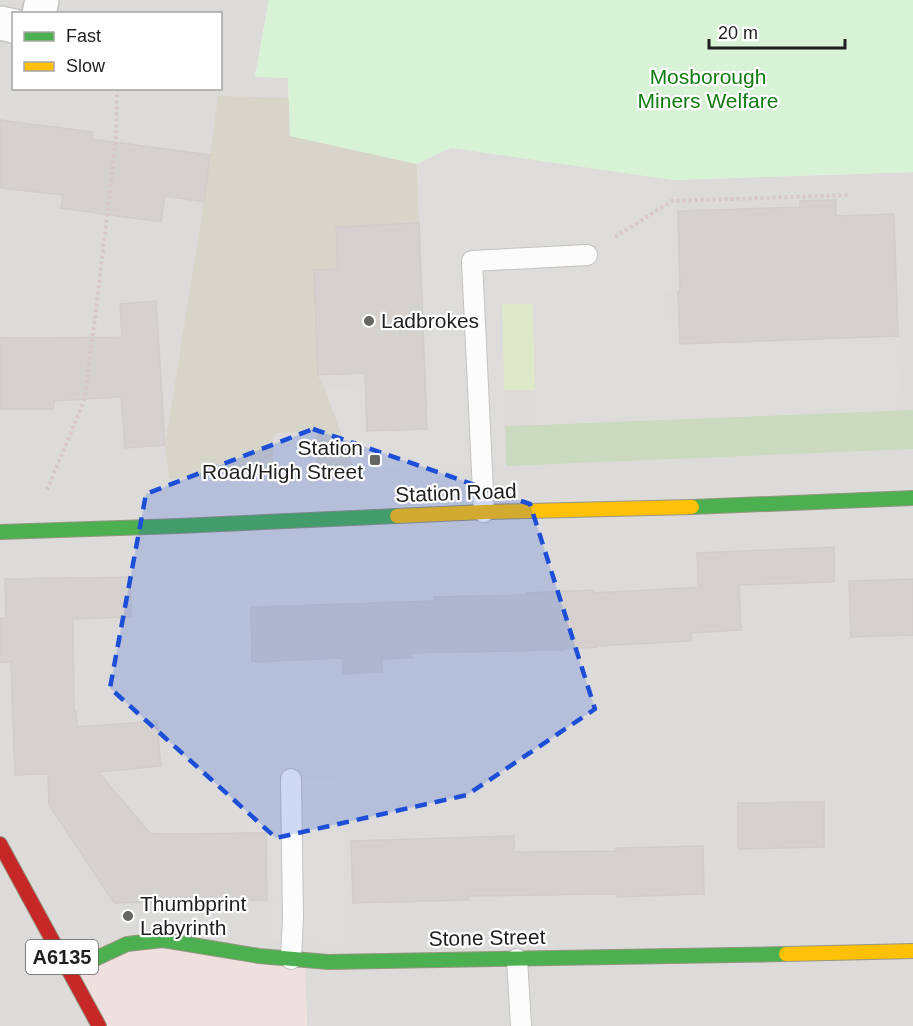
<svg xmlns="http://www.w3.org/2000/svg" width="913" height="1026" font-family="Helvetica,sans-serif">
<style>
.residential{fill:#dddbda;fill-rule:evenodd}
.commercial{fill:#efdfdf}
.construction{fill:#d7d5ca}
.grass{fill:#dde9c8}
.forest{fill:#cbdabf}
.park{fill:#d7f2d5}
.parking{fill:#dedcdb}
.building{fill:#d4d1cf;stroke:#d1cdca;stroke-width:1.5}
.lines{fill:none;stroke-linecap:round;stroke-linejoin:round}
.lane-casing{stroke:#c5c3c2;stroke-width:22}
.street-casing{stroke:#c5c3c2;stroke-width:36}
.fast-casing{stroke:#979681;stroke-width:16}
.slow-casing{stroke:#979681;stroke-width:16}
.jam-casing{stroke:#979681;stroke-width:16}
.path{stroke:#d7c8c7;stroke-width:4;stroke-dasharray:3 3;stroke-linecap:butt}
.lane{stroke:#fcfcfc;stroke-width:20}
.street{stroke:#fcfcfc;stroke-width:33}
.fast{stroke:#4caf50;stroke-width:14}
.slow{stroke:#ffc107;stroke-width:14}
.jam{stroke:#c62828;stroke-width:14}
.marked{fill:#1d4ed8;fill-opacity:0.2;stroke:#1d4ed8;stroke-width:4.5;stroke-dasharray:12 8;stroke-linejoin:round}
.poi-dot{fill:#676665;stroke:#fff;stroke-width:2}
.labels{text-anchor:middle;stroke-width:4.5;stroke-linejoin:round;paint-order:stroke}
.shield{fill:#fff;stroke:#626262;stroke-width:1.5}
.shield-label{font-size:20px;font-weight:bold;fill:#1f1f1f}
.park-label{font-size:21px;fill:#107b10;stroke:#fff}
.poi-label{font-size:21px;fill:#1f1f1f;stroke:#fff;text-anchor:start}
.street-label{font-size:21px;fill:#1f1f1f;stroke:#fff}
</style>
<rect width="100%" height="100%" fill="#eeebe8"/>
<path class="residential" d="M 0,0 L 269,0 L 255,76 L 288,78 L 290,136 L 417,164 L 451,148 L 672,180 L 913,172 L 913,1026 L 307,1026 L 304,960 L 99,1026 L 0,1026 ZM 14,14 L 220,14 L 220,88 L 14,88 Z"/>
<path class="commercial" d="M 127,944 L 305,960 L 307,1026 L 99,1026 L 69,971 Z"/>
<path class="construction" d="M 218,96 L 289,98 L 290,136 L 417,164 L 419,223 L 337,227 L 338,269 L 314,270 L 318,375 L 325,389 L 354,468 L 323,470 L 317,462 L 316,432 L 276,433 L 273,441 L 273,460 L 270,473 L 169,479 L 165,445 L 204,202 Z"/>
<path class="grass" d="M 502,304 L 533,304 L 535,390 L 504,390 Z"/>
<path class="forest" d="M 913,410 L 913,449 L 506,466 L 505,426 Z"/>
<path class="park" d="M 269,0 L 913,0 L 913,172 L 672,180 L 451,148 L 417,164 L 290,136 L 288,78 L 255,77 Z"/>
<path class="parking" d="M 451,148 L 672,180 L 672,201 L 678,211 L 680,291 L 664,292 L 665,318 L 679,319 L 680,344 L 898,336 L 901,410 L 536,425 L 533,304 L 502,304 L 506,466 L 354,468 L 325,389 L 365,387 L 367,431 L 427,428 L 417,164 Z
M 344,779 L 350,944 L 265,939 L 274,903 L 272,836 L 243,830 L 242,784 Z"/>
<path class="building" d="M 0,120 L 93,132 L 92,139 L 210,155 L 204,202 L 165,196 L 161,222 L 61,208 L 63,195 L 0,188 Z
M 836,200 L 836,216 L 894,214 L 898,336 L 680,344 L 678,291 L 680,291 L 678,211 L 800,207 L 800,201 Z
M 419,223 L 427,429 L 367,431 L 365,373 L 318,375 L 314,270 L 338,269 L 336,227 Z
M 156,301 L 165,445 L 125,448 L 121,397 L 54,401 L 54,409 L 0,409 L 0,338 L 122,337 L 120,304 Z
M 834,547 L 834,582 L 739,585 L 741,630 L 691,633 L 691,641 L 597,646 L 597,647 L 563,649 L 563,650 L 411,653 L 412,658 L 382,659 L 382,672 L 343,674 L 342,658 L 252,662 L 251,607 L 434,601 L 434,597 L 527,595 L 527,593 L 594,590 L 594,593 L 701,587 L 701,585 L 698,585 L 697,553 Z
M 130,577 L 131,617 L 73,619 L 74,711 L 76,711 L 77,727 L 157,721 L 161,766 L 98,772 L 151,834 L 266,833 L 267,900 L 114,903 L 49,805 L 48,774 L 15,775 L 11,662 L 0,662 L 0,618 L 6,618 L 5,579 Z
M 913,579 L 913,635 L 851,637 L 849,581 Z
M 824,802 L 824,847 L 738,849 L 738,803 Z
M 514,836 L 514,852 L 616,851 L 616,848 L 703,846 L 704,894 L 617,897 L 617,894 L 468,896 L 468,900 L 353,903 L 351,841 Z"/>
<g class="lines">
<g class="lane-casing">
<path id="lane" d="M 484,512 L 472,261 L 587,255
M 291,779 L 293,918 L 291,959
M 517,959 L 521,1026"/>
</g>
<g class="street-casing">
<path id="street" d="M 39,14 L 42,0
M 0,23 L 14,26"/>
</g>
<g class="fast-casing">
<path id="fast" d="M 692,507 L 913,498
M 0,532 L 179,526 L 397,516
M 69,971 L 127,944 L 163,940 L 259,956 L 328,962 L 786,954"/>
</g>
<g class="slow-casing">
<path id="slow" d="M 397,516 L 484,512 L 692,507
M 786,954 L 913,951"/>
</g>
<g class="jam-casing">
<path id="jam" d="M 0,844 L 99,1026"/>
</g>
<path class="path" d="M 615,237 L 672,201 L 850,195
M 47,490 L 84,401 L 96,311 L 116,138 L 117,88"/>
<use href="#lane" class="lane"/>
<use href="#street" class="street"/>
<use href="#fast" class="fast"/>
<use href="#slow" class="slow"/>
<use href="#jam" class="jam"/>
</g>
<path class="marked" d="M 313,429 L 530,504 L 595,709 L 467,795 L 276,838 L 110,688 L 146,494 Z"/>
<g class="poi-dot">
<circle cx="369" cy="321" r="6"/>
<rect x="369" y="454" width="12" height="12" rx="3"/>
<circle cx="128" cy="916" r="6"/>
</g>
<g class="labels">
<rect class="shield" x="26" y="940" width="72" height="34" rx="4.5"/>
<g class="shield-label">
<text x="62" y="964">A6135</text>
</g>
<g class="park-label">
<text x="708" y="84">Mosborough<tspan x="708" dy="24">Miners Welfare</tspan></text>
</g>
<g class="poi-label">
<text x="381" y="328">Ladbrokes</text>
<text x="363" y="455" text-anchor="end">Station<tspan x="363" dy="24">Road/High Street</tspan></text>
<text x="140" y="911">Thumbprint<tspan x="140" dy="24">Labyrinth</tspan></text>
</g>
<g class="street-label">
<text transform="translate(456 493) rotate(-2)" y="7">Station Road</text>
<text transform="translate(487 938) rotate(-1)" y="7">Stone Street</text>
</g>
</g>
<rect x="12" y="12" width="210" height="78" fill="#ffffff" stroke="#a5a5a5" stroke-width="1.5"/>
<rect x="24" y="32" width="30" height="9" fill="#4caf50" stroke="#a5a5a5" stroke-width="1.5"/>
<text x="66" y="42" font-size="18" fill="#1f1f1f">Fast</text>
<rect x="24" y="62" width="30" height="9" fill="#ffc107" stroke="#a5a5a5" stroke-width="1.5"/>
<text x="66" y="72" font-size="18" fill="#1f1f1f">Slow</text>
<path d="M709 39v9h136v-9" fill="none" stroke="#1f1f1f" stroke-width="3"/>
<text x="718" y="39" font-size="18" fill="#1f1f1f" stroke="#ffffff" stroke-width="4.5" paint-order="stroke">20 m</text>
</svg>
